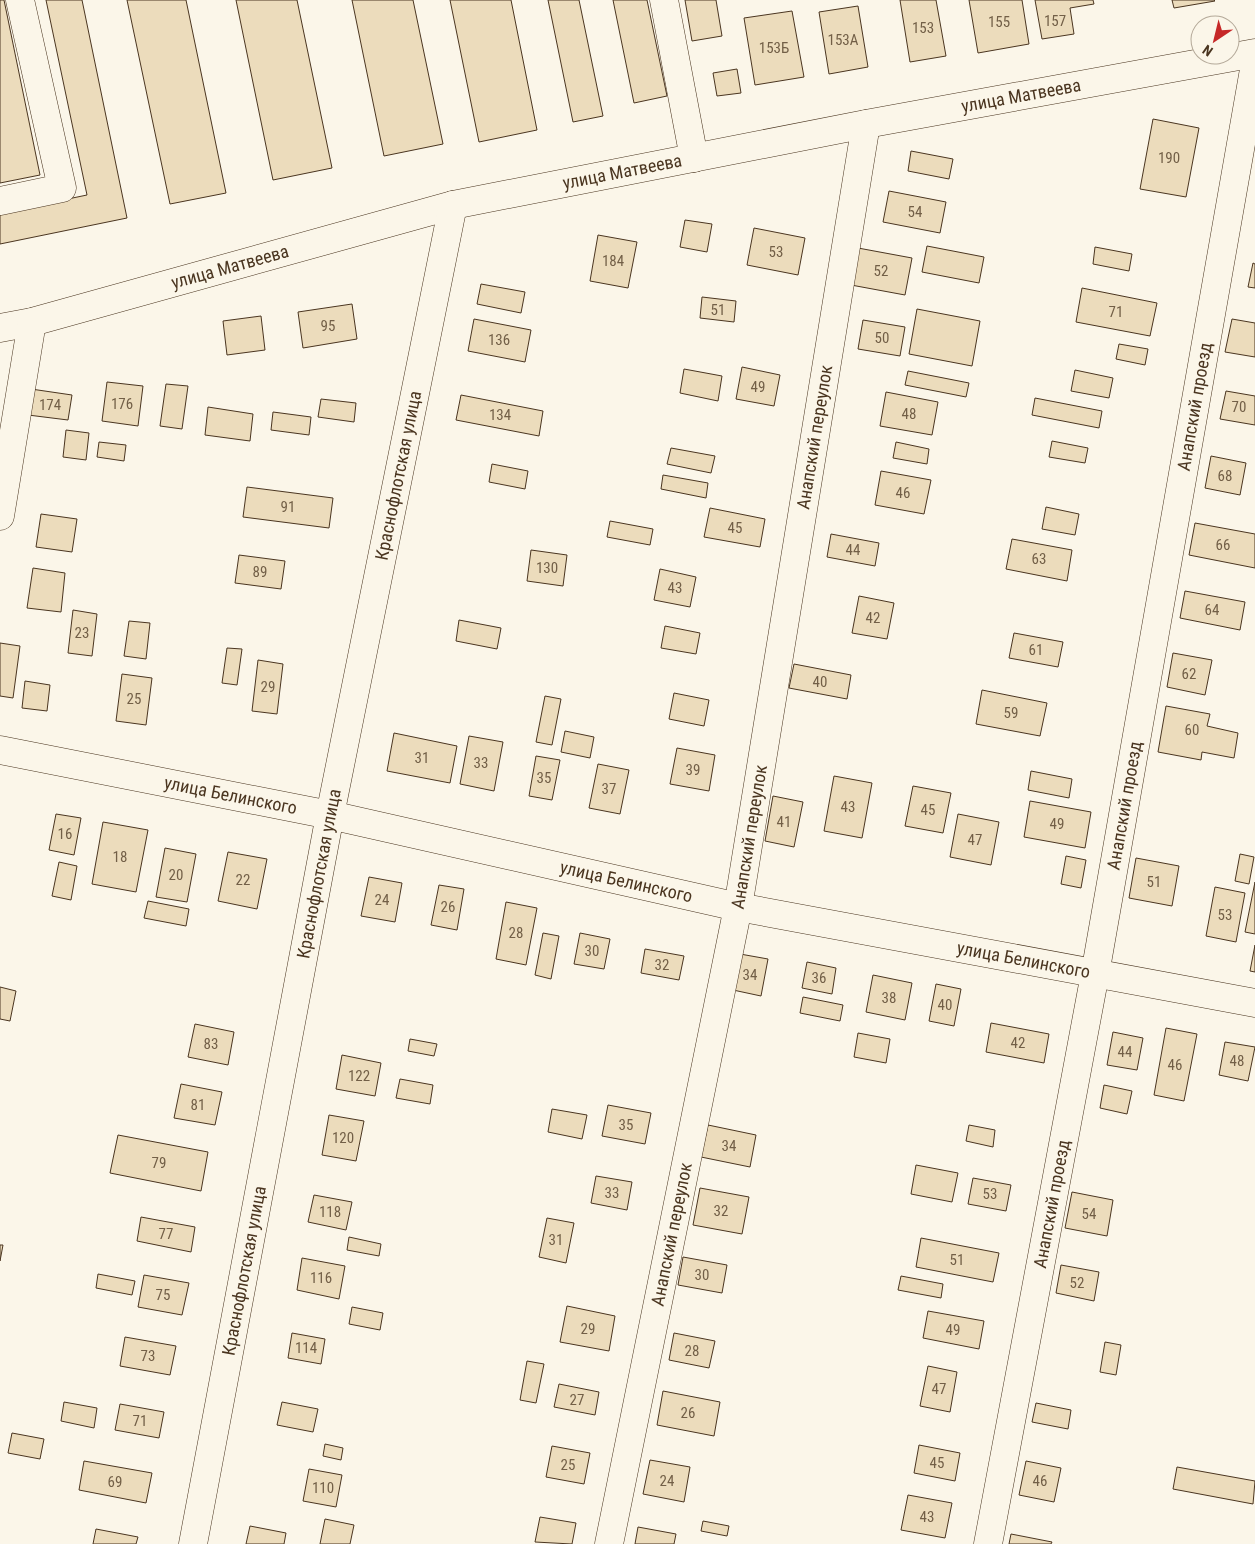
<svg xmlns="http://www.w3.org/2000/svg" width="1255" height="1544" font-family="'Roboto Condensed',sans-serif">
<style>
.building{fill:#ecdcbc;stroke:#4a3520}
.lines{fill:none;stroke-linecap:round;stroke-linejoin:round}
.minor-casing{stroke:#4a3520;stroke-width:29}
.minor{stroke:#fbf6e9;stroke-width:28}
.labels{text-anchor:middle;stroke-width:4;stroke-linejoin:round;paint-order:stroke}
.number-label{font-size:15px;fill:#725f47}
.street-label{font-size:18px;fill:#4a3520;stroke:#fbf6e9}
</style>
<rect width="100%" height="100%" fill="#fbf6e9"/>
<path class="building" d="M 0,0 L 4,0 L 40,175 L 0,183 Z
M 46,0 L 82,0 L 127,218 L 0,244 L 0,213 L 87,195 Z
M 127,0 L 186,0 L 226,193 L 170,204 Z
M 236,0 L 297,0 L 332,168 L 273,180 Z
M 352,0 L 413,0 L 443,144 L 384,156 Z
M 450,0 L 511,0 L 537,130 L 479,142 Z
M 548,0 L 579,0 L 603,116 L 573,122 Z
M 613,0 L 647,0 L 667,96 L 634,103 Z
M 685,0 L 716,0 L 722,36 L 692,41 Z
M 900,0 L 936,0 L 946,56 L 910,62 Z
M 969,0 L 1022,0 L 1029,44 L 978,53 Z
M 1035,0 L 1093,0 L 1094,4 L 1070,8 L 1074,34 L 1042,39 Z
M 1172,0 L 1214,0 L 1215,1 L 1174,8 Z
M 858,6 L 868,67 L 829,74 L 819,12 Z
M 792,11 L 804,77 L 755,85 L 744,18 Z
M 737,69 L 741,93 L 717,96 L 713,73 Z
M 1153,119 L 1199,128 L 1186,197 L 1140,189 Z
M 911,151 L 953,159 L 949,179 L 908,171 Z
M 889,191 L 946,202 L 940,233 L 883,222 Z
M 685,220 L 712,224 L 707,252 L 680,247 Z
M 754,228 L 805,238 L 798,275 L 747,265 Z
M 598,235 L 637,242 L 628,288 L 590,281 Z
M 927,246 L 984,257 L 979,283 L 922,272 Z
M 1095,247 L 1132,254 L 1129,271 L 1093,264 Z
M 858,248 L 912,258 L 905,295 L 851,285 Z
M 1253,263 L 1255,264 L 1255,288 L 1248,287 Z
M 481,284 L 525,292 L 521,313 L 477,304 Z
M 1082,288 L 1157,303 L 1150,336 L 1076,322 Z
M 702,297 L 736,301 L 734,322 L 700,318 Z
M 352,304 L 357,339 L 303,348 L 298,312 Z
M 917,309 L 980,321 L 972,366 L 909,354 Z
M 261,316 L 265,350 L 227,355 L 223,321 Z
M 474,319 L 531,330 L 525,362 L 468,351 Z
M 1232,319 L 1255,323 L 1255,357 L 1225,352 Z
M 863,320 L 905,327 L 900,356 L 858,349 Z
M 1119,344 L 1148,349 L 1145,365 L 1116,359 Z
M 742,367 L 780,375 L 774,406 L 736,399 Z
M 684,369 L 722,376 L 718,401 L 680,393 Z
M 1075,370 L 1113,378 L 1109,398 L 1071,391 Z
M 908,371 L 969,383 L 966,397 L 905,385 Z
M 107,382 L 143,386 L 138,426 L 102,421 Z
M 166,384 L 188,386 L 182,429 L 160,426 Z
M 31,389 L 72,395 L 68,420 L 28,415 Z
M 1226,391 L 1255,396 L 1255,425 L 1220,419 Z
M 886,392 L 938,402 L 932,435 L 880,426 Z
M 461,395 L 543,411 L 539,436 L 456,420 Z
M 1035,398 L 1102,411 L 1099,428 L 1032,415 Z
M 321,399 L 356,403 L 354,422 L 318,417 Z
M 208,407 L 253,414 L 250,441 L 205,435 Z
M 273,412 L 311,417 L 309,435 L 271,430 Z
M 66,430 L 89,433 L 86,460 L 63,457 Z
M 1052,441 L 1088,448 L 1085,463 L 1049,457 Z
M 99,442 L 126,445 L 124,461 L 97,457 Z
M 896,442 L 929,449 L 927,464 L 893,458 Z
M 671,448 L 715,456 L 711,473 L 667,464 Z
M 1211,456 L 1246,463 L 1240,495 L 1205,488 Z
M 492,464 L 528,471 L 525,489 L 489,482 Z
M 881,471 L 931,480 L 924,514 L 875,505 Z
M 663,475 L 708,483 L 706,498 L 661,489 Z
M 247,487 L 333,498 L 329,528 L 243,517 Z
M 1046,507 L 1079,514 L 1075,535 L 1042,529 Z
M 710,508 L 765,519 L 760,547 L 704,537 Z
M 41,514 L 77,519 L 72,552 L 36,547 Z
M 610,521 L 653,529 L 650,545 L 607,537 Z
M 1195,523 L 1255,534 L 1255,568 L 1189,555 Z
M 831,534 L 879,543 L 875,566 L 827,557 Z
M 1012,539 L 1072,550 L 1067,581 L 1006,569 Z
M 531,550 L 567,555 L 563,586 L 527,581 Z
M 239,555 L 285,561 L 281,589 L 235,583 Z
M 33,568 L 65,573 L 61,612 L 27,608 Z
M 660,569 L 696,577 L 690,607 L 654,600 Z
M 1185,591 L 1245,602 L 1240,630 L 1180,618 Z
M 859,596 L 894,603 L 887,639 L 852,633 Z
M 73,610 L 97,614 L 92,656 L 68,653 Z
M 459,620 L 501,628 L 497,649 L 456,641 Z
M 129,621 L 150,623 L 146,659 L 124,656 Z
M 665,626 L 700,633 L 696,654 L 661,648 Z
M 1014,633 L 1063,642 L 1058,667 L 1009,658 Z
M 0,643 L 20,646 L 13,698 L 0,696 Z
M 227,648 L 242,649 L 237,685 L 222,683 Z
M 1173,653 L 1212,660 L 1205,695 L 1167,687 Z
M 258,660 L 283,664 L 277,714 L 252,711 Z
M 794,664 L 851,675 L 847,699 L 789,688 Z
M 122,674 L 152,678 L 146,725 L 116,721 Z
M 25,681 L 50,685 L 47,711 L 22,708 Z
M 982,690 L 1047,703 L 1040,736 L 976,724 Z
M 674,693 L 709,700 L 704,726 L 669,719 Z
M 545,696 L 561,699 L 552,745 L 536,742 Z
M 1166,706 L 1210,714 L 1207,726 L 1238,733 L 1234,758 L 1202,752 L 1201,760 L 1158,752 Z
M 565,731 L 594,737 L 590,758 L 561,752 Z
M 394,733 L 457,746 L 450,783 L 387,771 Z
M 469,736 L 503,742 L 494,791 L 460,784 Z
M 677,748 L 715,755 L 709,791 L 670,784 Z
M 536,756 L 560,760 L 552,800 L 529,796 Z
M 598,764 L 629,770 L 620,814 L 589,808 Z
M 1031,771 L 1072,779 L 1069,798 L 1028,790 Z
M 834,776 L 872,783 L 862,838 L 824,831 Z
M 913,786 L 951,793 L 943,833 L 905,826 Z
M 773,796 L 803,802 L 794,847 L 765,841 Z
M 1030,801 L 1091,812 L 1085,848 L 1024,837 Z
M 56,814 L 81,818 L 74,855 L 49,850 Z
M 958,814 L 999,822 L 991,865 L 950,857 Z
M 103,822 L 148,830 L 136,892 L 92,884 Z
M 165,848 L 196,854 L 187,902 L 156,897 Z
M 228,852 L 267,859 L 257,909 L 218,901 Z
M 1240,854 L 1254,857 L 1249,884 L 1235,881 Z
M 1066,856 L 1086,860 L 1081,888 L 1061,884 Z
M 1136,858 L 1179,866 L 1172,906 L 1129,898 Z
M 59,862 L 77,866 L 71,900 L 52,896 Z
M 369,877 L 402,883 L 395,922 L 361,916 Z
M 1255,882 L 1255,934 L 1245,932 Z
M 439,885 L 464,889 L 457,930 L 431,925 Z
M 1215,887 L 1245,893 L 1236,942 L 1206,936 Z
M 148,901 L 189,909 L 186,926 L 144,918 Z
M 506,902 L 537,908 L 526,965 L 496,959 Z
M 543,933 L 559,936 L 551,979 L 535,975 Z
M 580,933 L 610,939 L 604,969 L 574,964 Z
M 1255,945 L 1255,972 L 1250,971 Z
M 645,949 L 684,956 L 679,980 L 641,973 Z
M 740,954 L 768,959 L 761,996 L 733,990 Z
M 807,962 L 836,968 L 832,994 L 802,988 Z
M 873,975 L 912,983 L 905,1020 L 866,1012 Z
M 936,984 L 961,989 L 954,1026 L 929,1021 Z
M 0,987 L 16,991 L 10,1021 L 0,1019 Z
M 803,997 L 843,1005 L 840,1021 L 800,1013 Z
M 991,1023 L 1049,1034 L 1044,1063 L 986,1052 Z
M 195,1024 L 234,1032 L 228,1065 L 188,1057 Z
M 1166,1028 L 1197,1034 L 1184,1101 L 1154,1095 Z
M 1113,1032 L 1143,1038 L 1137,1070 L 1107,1065 Z
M 858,1033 L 890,1039 L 886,1063 L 854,1057 Z
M 410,1039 L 437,1044 L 434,1056 L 408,1051 Z
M 1225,1042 L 1255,1047 L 1248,1081 L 1219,1075 Z
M 342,1055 L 381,1063 L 375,1096 L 336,1089 Z
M 400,1079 L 433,1085 L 430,1104 L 396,1098 Z
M 181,1084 L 222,1092 L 215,1125 L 174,1118 Z
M 1104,1085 L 1132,1091 L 1127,1114 L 1100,1108 Z
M 608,1105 L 651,1113 L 645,1144 L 602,1136 Z
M 552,1109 L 587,1115 L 582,1139 L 548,1132 Z
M 329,1115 L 364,1121 L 356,1161 L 322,1155 Z
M 708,1125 L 756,1135 L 750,1167 L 701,1157 Z
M 969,1125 L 995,1130 L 993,1147 L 966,1141 Z
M 118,1135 L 208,1152 L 201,1191 L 110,1173 Z
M 916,1165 L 958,1173 L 952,1202 L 911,1194 Z
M 596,1176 L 632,1182 L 627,1210 L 591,1203 Z
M 973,1178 L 1011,1185 L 1006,1211 L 968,1204 Z
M 700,1188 L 749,1197 L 742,1234 L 693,1225 Z
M 1072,1192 L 1113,1200 L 1107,1236 L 1065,1228 Z
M 314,1195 L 352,1202 L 346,1230 L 308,1222 Z
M 141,1217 L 195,1227 L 191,1252 L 137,1241 Z
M 547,1218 L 574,1223 L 566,1263 L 539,1257 Z
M 349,1237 L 381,1244 L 379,1256 L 347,1250 Z
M 921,1238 L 999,1253 L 993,1282 L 916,1267 Z
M 0,1245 L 3,1245 L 0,1261 Z
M 683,1257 L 727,1265 L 722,1293 L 678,1285 Z
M 302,1258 L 345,1266 L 339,1299 L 297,1290 Z
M 1061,1265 L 1099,1272 L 1094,1301 L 1056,1293 Z
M 98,1274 L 135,1281 L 132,1295 L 96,1288 Z
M 144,1275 L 189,1283 L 182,1315 L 138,1307 Z
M 901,1276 L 943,1284 L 941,1298 L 898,1290 Z
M 567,1306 L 615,1316 L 609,1351 L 560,1342 Z
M 352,1307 L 383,1313 L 380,1330 L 349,1324 Z
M 928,1311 L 984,1321 L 979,1349 L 923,1338 Z
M 292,1333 L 325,1339 L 321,1364 L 288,1358 Z
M 674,1333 L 715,1341 L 709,1368 L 669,1360 Z
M 125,1337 L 176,1346 L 170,1375 L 120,1366 Z
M 1105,1342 L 1121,1345 L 1116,1375 L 1100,1372 Z
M 527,1361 L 544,1364 L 536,1403 L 520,1400 Z
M 928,1366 L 957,1372 L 950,1412 L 920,1406 Z
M 559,1384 L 599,1392 L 595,1415 L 554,1407 Z
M 663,1391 L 720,1402 L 714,1436 L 657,1425 Z
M 64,1402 L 97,1408 L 94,1428 L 61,1421 Z
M 282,1402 L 318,1409 L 313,1432 L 277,1425 Z
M 1036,1403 L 1071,1410 L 1068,1429 L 1032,1422 Z
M 120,1404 L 164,1412 L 159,1438 L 115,1430 Z
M 12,1433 L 44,1439 L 40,1459 L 8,1453 Z
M 325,1444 L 343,1448 L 341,1460 L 323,1456 Z
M 919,1445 L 960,1453 L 955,1481 L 914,1473 Z
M 552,1446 L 590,1453 L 584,1484 L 546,1477 Z
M 650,1460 L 690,1467 L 684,1502 L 643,1494 Z
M 84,1461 L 152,1473 L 146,1503 L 79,1490 Z
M 1026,1461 L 1061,1468 L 1054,1502 L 1019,1495 Z
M 1177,1467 L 1255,1481 L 1253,1504 L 1173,1489 Z
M 309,1469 L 342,1475 L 336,1507 L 303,1501 Z
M 908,1495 L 952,1503 L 945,1538 L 901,1530 Z
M 540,1517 L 576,1523 L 572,1544 L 535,1542 Z
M 325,1519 L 354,1525 L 350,1544 L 320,1544 Z
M 703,1521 L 729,1526 L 727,1536 L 701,1531 Z
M 250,1526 L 286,1533 L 284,1544 L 246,1544 Z
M 638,1527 L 676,1534 L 674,1544 L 635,1544 Z
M 96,1529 L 138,1537 L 136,1544 L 93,1544 Z
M 1011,1534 L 1052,1542 L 1051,1544 L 1009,1544 Z"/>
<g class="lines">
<g class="minor-casing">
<g id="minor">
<path d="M 664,0 L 694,158"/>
<path d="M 0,201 L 62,188 L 20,0"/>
<path id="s1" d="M 0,328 L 32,322 L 453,205 L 866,124 L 1255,53"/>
<path d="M 0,516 L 32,322"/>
<path id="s2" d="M 0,750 L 330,815 L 738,907 L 1255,1003"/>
<path id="s3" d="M 193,1544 L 330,815 L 453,205"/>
<path id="s4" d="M 609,1544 L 738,907 L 866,124"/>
<path id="s5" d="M 988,1544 L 1095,974 L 1255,64"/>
</g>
</g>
<use href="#minor" class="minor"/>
</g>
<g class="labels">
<g class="number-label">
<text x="1055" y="26">157</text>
<text x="999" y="27">155</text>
<text x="923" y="33">153</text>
<text x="843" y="45">153А</text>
<text x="774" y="53">153Б</text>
<text x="1169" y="163">190</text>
<text x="915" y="217">54</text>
<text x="776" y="257">53</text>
<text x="613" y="266">184</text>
<text x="881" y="276">52</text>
<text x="718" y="315">51</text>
<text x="1116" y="317">71</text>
<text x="328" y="331">95</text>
<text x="882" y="343">50</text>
<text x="499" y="345">136</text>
<text x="758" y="392">49</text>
<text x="122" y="409">176</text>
<text x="50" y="410">174</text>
<text x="1239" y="412">70</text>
<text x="909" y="419">48</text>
<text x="500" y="420">134</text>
<text x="1225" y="481">68</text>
<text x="903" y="498">46</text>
<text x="288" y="512">91</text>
<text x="735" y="533">45</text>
<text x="1223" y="550">66</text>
<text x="853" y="555">44</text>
<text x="1039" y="564">63</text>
<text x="547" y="573">130</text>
<text x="260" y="577">89</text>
<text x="675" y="593">43</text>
<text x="1212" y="615">64</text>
<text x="873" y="623">42</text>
<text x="82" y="638">23</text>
<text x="1036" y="655">61</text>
<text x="1189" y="679">62</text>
<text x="820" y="687">40</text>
<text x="268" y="692">29</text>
<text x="134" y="704">25</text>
<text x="1011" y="718">59</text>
<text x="1192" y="735">60</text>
<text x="422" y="763">31</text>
<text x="481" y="768">33</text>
<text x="693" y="775">39</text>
<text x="544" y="783">35</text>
<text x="609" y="794">37</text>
<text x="848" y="812">43</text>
<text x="928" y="815">45</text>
<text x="784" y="827">41</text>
<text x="1057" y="829">49</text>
<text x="65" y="839">16</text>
<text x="975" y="845">47</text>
<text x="120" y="862">18</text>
<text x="176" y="880">20</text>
<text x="243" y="885">22</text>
<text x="1154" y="887">51</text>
<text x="382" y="905">24</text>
<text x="448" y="912">26</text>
<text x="1225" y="920">53</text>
<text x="516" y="938">28</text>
<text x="592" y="956">30</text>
<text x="662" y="970">32</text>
<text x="750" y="980">34</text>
<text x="819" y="983">36</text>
<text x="889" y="1003">38</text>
<text x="945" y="1010">40</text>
<text x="1018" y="1048">42</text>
<text x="211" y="1049">83</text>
<text x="1125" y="1057">44</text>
<text x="1237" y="1066">48</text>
<text x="1175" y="1070">46</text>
<text x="359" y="1081">122</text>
<text x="198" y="1110">81</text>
<text x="626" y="1130">35</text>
<text x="343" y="1143">120</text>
<text x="729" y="1151">34</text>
<text x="159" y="1168">79</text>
<text x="612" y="1198">33</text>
<text x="990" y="1199">53</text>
<text x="721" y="1216">32</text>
<text x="330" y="1217">118</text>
<text x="1089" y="1219">54</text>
<text x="166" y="1239">77</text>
<text x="556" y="1245">31</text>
<text x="957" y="1265">51</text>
<text x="702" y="1280">30</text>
<text x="321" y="1283">116</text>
<text x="1077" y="1288">52</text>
<text x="163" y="1300">75</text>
<text x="588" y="1334">29</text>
<text x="953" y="1335">49</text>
<text x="306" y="1353">114</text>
<text x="692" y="1356">28</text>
<text x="148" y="1361">73</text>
<text x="939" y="1394">47</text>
<text x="577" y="1405">27</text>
<text x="688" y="1418">26</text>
<text x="140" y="1426">71</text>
<text x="937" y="1468">45</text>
<text x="568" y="1470">25</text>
<text x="667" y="1486">24</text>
<text x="1040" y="1486">46</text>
<text x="115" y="1487">69</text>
<text x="323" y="1493">110</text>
<text x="927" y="1522">43</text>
</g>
<g class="street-label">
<text dy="6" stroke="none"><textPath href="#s1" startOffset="1048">улица Матвеева</textPath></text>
<text dy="6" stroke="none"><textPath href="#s1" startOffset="642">улица Матвеева</textPath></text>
<text dy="6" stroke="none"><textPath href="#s1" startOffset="238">улица Матвеева</textPath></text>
<text dy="6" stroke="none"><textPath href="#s5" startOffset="1156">Анапский проезд</textPath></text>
<text dy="6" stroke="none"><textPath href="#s4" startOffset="1126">Анапский переулок</textPath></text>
<text dy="6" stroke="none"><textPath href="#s3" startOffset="1088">Краснофлотская улица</textPath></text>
<text dy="6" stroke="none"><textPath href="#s2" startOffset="235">улица Белинского</textPath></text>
<text dy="6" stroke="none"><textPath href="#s5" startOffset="751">Анапский проезд</textPath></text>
<text dy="6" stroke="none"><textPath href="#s4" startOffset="721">Анапский переулок</textPath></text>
<text dy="6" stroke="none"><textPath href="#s3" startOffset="682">Краснофлотская улица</textPath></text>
<text dy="6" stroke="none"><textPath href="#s2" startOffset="640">улица Белинского</textPath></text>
<text dy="6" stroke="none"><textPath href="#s2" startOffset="1045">улица Белинского</textPath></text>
<text dy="6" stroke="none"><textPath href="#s5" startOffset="346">Анапский проезд</textPath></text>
<text dy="6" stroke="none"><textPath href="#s4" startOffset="316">Анапский переулок</textPath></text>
<text dy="6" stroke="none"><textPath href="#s3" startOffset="278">Краснофлотская улица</textPath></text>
</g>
</g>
<g transform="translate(1215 40) rotate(215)"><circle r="24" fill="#fbf6e9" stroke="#b4a999"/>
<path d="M0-4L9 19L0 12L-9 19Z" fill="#c62828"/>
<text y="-8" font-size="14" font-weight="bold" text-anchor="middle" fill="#4a3520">N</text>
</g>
</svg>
